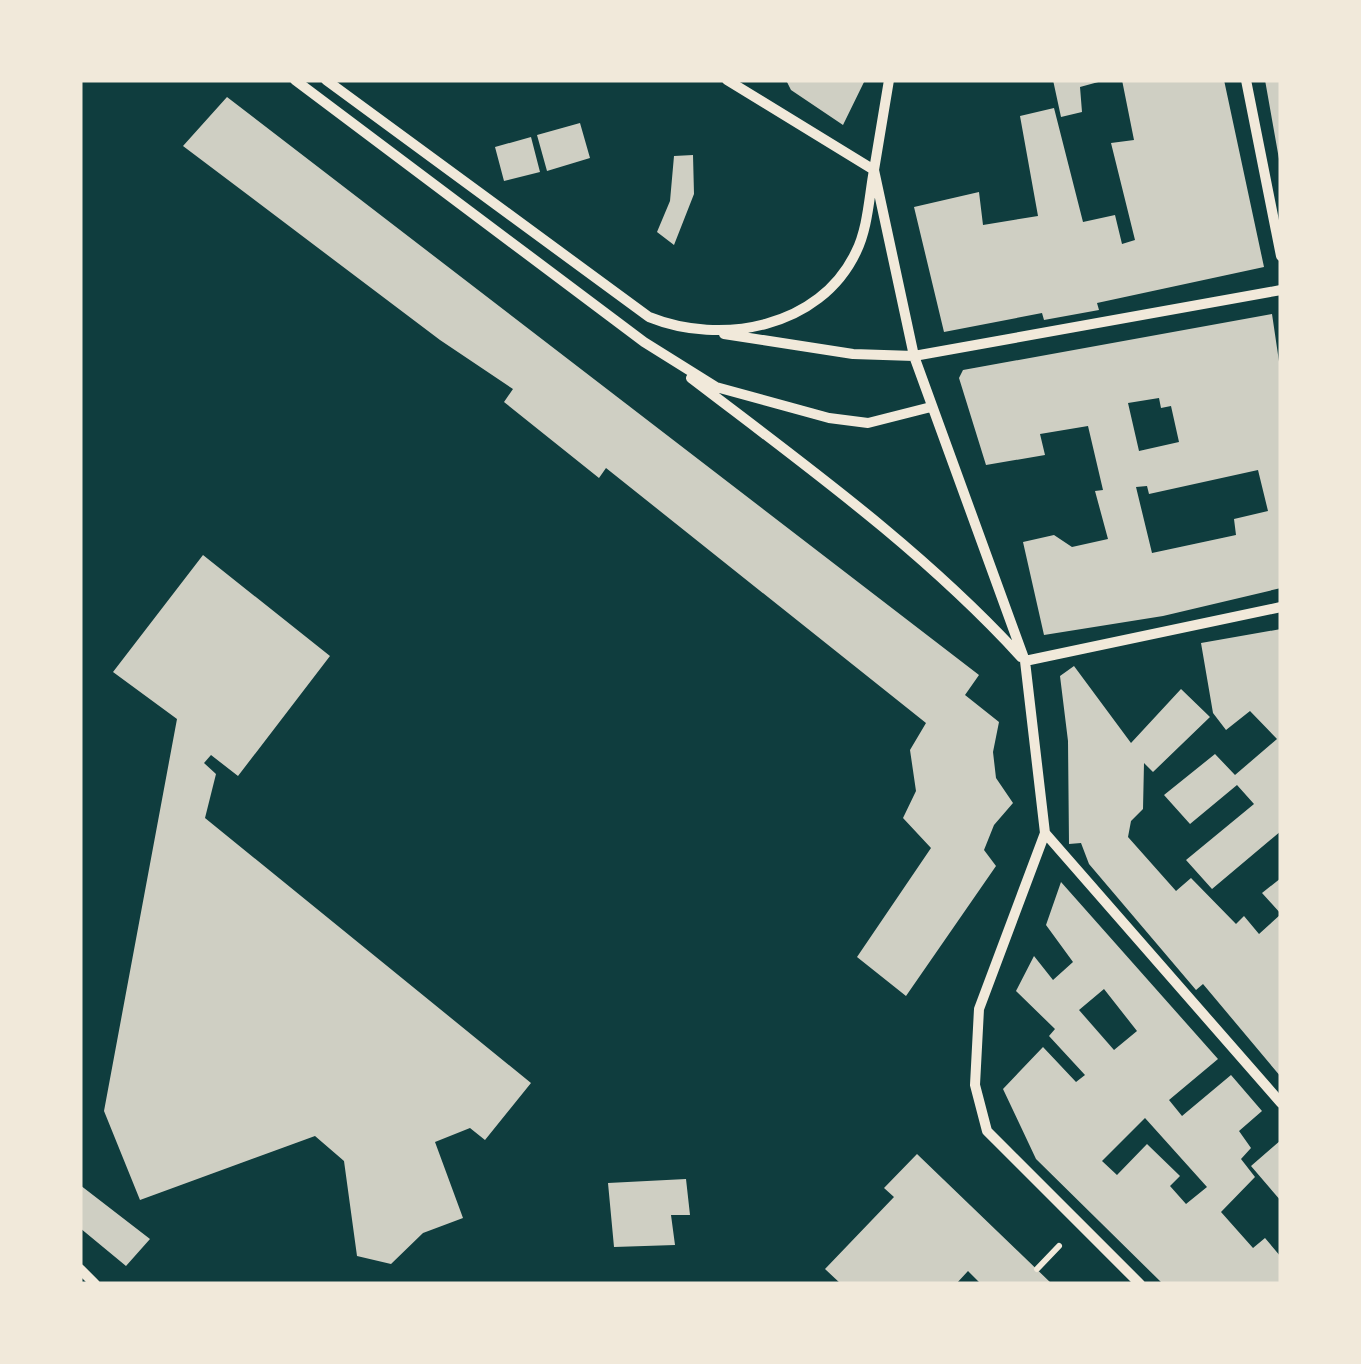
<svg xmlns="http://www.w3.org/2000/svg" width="1361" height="1364" font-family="'Noto Sans',sans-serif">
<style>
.building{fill:#cfcfc3;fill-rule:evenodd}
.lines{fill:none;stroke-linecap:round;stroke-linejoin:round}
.path{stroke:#f1e9da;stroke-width:6}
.minor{stroke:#f1e9da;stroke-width:10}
</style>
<rect width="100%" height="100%" fill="#0f3d3e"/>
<path class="building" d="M 786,80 L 865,80 L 843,125 L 791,90 Z
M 1053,80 L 1102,80 L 1102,81 L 1080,87 L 1082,112 L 1061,117 Z
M 1122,80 L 1224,80 L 1264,267 L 1097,303 L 1099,310 L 1044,320 L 1042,313 L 944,332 L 914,207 L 979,192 L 983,225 L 1038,216 L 1020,116 L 1054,108 L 1083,222 L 1115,215 L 1122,244 L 1135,240 L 1111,143 L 1134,140 Z
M 1265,80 L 1281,80 L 1281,159 L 1279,159 Z
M 227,97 L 979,675 L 965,695 L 999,722 L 993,752 L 996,778 L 1013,803 L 994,825 L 984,850 L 996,866 L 906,996 L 857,957 L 931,848 L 903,818 L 916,791 L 910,750 L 926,723 L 606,468 L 599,478 L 504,402 L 513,389 L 440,340 L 183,146 Z
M 580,123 L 590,158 L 547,171 L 537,135 Z
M 531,137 L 540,172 L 504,181 L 495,147 Z
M 693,155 L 694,194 L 674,245 L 657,232 L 670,201 L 674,156 Z
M 1272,314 L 1281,375 L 1281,588 L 1163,616 L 1044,635 L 1023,542 L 1054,535 L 1072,547 L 1108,539 L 1095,491 L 1103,490 L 1088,426 L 1040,434 L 1045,455 L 986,465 L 959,378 L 963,370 ZM 1159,398 L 1161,408 L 1171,406 L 1179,442 L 1139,451 L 1128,403 ZM 1258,470 L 1268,511 L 1234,519 L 1236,535 L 1152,553 L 1136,487 L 1147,486 L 1149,494 Z
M 203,555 L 330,656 L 238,776 L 211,755 L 204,763 L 216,774 L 205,818 L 531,1083 L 485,1140 L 470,1128 L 435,1142 L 463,1218 L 423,1233 L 391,1264 L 357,1256 L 344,1161 L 315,1136 L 140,1200 L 104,1111 L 177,719 L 113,672 Z
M 1281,629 L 1281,831 L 1212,889 L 1186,860 L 1254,804 L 1237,785 L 1190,824 L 1164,795 L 1215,754 L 1235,775 L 1277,739 L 1250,711 L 1226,730 L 1213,713 L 1201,643 Z
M 1074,666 L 1131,743 L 1181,689 L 1210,717 L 1153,772 L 1144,763 L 1143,809 L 1131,821 L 1128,837 L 1176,891 L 1191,878 L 1236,924 L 1244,916 L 1259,934 L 1281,914 L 1281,1077 L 1203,984 L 1196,990 L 1089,864 L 1081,843 L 1069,844 L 1068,741 L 1060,676 Z
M 1281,878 L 1281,914 L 1262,893 Z
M 1061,882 L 1218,1059 L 1169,1100 L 1182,1116 L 1231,1075 L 1262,1111 L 1239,1131 L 1251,1148 L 1241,1159 L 1255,1177 L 1221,1212 L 1253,1248 L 1265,1238 L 1281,1257 L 1281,1284 L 1163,1284 L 1036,1159 L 1003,1089 L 1043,1047 L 1076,1082 L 1085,1075 L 1049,1036 L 1055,1029 L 1016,991 L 1034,956 L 1053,980 L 1073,962 L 1046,925 ZM 1104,989 L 1137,1031 L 1114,1050 L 1079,1010 ZM 1145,1118 L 1207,1187 L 1186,1204 L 1170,1186 L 1180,1176 L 1147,1144 L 1117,1175 L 1102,1161 Z
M 1281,1140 L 1281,1201 L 1251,1166 Z
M 917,1154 L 1052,1284 L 981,1284 L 968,1271 L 956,1284 L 841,1284 L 825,1269 L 894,1197 L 884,1188 Z
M 686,1179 L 690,1215 L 671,1215 L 675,1245 L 614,1247 L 608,1183 Z
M 80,1185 L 150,1239 L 126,1266 L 80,1228 Z"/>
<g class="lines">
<path class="path" d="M 1037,1269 L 1059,1246"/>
<path class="minor" d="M 295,80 L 644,342 L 716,387 L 829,418 L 868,423 L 931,407
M 326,80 L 649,317 C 721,346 820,328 856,252 C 868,228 869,197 874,170 L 727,80
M 889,80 L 874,170 L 914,356 L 1025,661 L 1045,833 L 979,1009 L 975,1085 L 987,1131 L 1140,1284
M 1246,80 L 1281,256
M 724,334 L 853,354 L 914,356 L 1281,290
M 691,378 C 806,466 923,550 1021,657
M 1025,661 L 1281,607
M 1045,833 L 1281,1103
M 80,1269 L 95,1284"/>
</g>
<rect width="1361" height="1364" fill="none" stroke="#f1e9da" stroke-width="165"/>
</svg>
